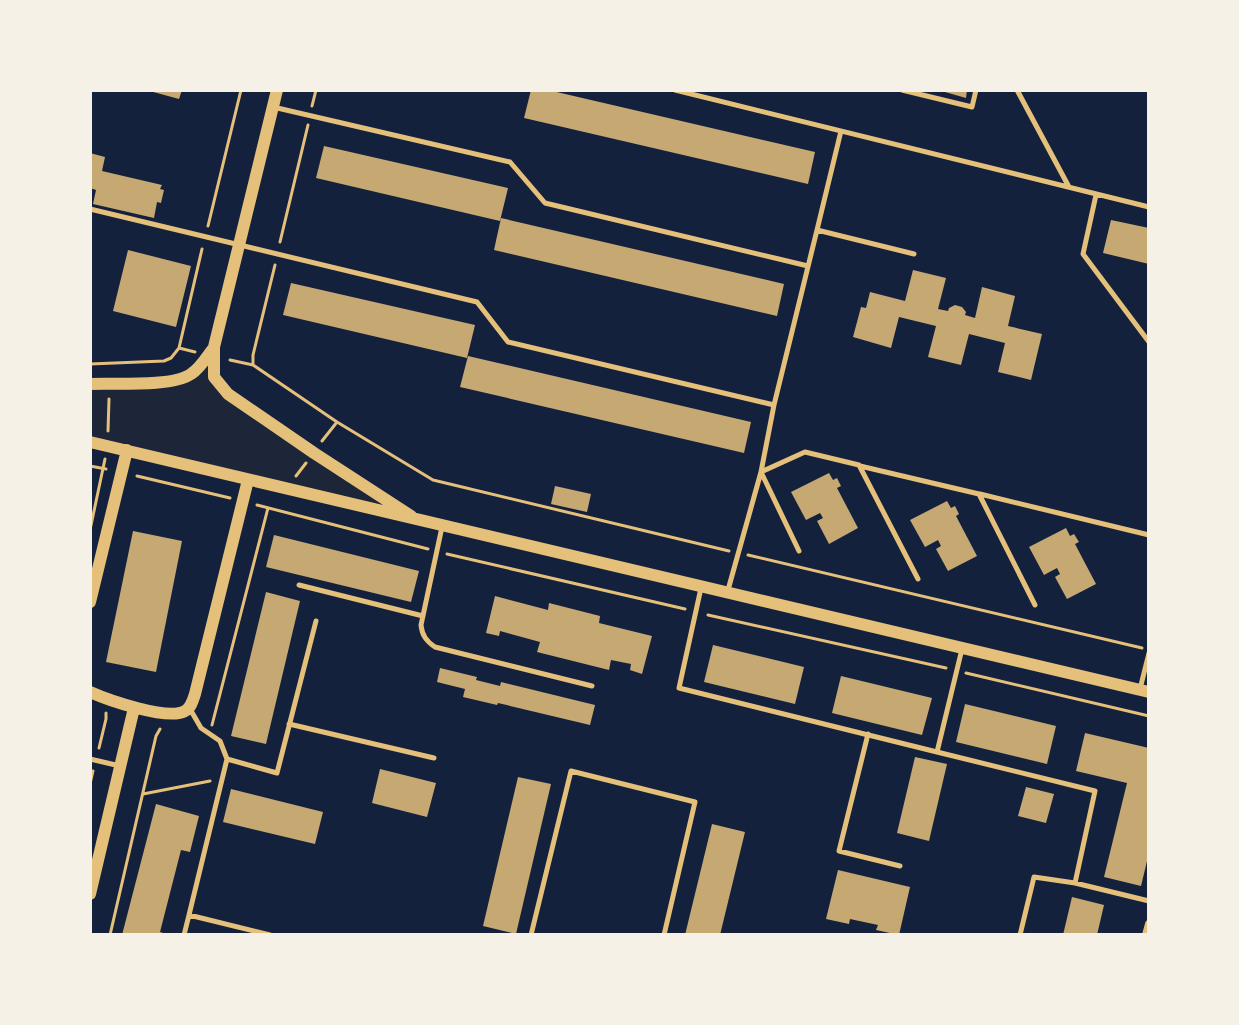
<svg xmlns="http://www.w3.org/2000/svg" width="1239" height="1025" font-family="Bitter,serif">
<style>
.green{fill:#1d2539}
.building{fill:#c6a872}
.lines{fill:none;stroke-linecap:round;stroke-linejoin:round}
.path{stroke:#e5c07b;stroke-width:3}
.service{stroke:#e5c07b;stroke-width:5}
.minor{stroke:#e5c07b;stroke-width:8}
.tertiary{stroke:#e5c07b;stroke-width:12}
</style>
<rect width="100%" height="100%" fill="#14213d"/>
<path class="green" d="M 214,347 L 219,384 L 420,521 L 90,442 L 90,385 L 180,380 Z"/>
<path class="building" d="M 146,90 L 182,90 L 179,99 Z
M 531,90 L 548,90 L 815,152 L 808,184 L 524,118 Z
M 938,90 L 967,90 L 966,98 Z
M 324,146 L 508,188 L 500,221 L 316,178 Z
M 90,153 L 105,157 L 102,171 L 162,185 L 160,189 L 164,190 L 161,203 L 157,202 L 154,218 L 93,204 L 96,190 L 90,188 Z
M 501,218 L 784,284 L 777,316 L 494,250 Z
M 1111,220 L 1149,228 L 1149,264 L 1103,253 Z
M 128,250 L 191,266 L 176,327 L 113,311 Z
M 913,270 L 946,278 L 938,309 L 948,311 L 949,308 L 955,305 L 962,307 L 966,312 L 965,315 L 975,318 L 982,287 L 1015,296 L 1008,326 L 1042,334 L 1031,380 L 998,372 L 1005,343 L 969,334 L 961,365 L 928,357 L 936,326 L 899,317 L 891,348 L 853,337 L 861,307 L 866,308 L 870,292 L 905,301 Z
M 291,283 L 475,325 L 467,358 L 283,315 Z
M 468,356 L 751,422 L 744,453 L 460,387 Z
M 829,473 L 833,480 L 837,478 L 841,486 L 837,488 L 858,528 L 829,544 L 817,521 L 823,518 L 820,513 L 806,520 L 791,492 Z
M 555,486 L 591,494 L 587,512 L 551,504 Z
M 947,501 L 951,508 L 955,506 L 959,514 L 956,516 L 977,556 L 948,571 L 936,549 L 941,546 L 938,540 L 925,547 L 910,520 Z
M 1066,528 L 1070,536 L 1074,534 L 1079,542 L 1075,544 L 1096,584 L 1067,599 L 1055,577 L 1060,574 L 1057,568 L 1044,575 L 1029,547 Z
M 133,531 L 182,541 L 156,672 L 106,662 Z
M 274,535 L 419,571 L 411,602 L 266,567 Z
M 266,592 L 300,601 L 266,744 L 231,736 Z
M 495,596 L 548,610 L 549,603 L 600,616 L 599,623 L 652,636 L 642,674 L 630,670 L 631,664 L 611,660 L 609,670 L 537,652 L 540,642 L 500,631 L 499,636 L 486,633 Z
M 713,645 L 804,667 L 795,704 L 704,682 Z
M 440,668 L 477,677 L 476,680 L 500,686 L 501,682 L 595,705 L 590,725 L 498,703 L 497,705 L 463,697 L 465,689 L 437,682 Z
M 841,676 L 932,698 L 922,735 L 832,713 Z
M 965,704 L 1056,726 L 1047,764 L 956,742 Z
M 1085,733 L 1149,748 L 1149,853 L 1141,886 L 1104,877 L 1127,783 L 1076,771 Z
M 915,757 L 947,764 L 929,841 L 897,833 Z
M 380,769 L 436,783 L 427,817 L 372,803 Z
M 518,777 L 551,784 L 516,934 L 483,926 Z
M 1026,787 L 1054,794 L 1046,823 L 1018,816 Z
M 231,789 L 323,812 L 315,844 L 223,822 Z
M 156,804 L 199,816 L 190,852 L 181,850 L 160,932 L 169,935 L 122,935 Z
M 712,824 L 745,832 L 720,935 L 685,935 Z
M 838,870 L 910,887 L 899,935 L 876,930 L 878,925 L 850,919 L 849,924 L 826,919 Z
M 1072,897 L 1104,905 L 1097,935 L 1063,935 Z"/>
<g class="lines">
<path class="path" d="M 312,106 L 316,90
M 208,226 L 241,90
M 280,242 L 308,125
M 275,265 L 253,355 L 253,365 L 337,422 L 433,480 L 729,551
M 179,348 L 195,352
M 230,360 L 253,365
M 90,364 L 164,361 L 171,358 L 179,348 L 202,249
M 108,431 L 109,399
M 322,441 L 337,422
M 90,466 L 106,469
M 137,476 L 230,498
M 296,476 L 306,463
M 257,505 L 428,549
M 90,530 L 105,459
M 447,554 L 685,609
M 748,555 L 1142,648
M 708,615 L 946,668
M 966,673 L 1149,716
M 212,725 L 268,508
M 99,748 L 106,719 L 106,713
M 90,784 L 93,771
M 143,794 L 210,781
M 110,935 L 156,736 L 160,729"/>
<path class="service" d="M 675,90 L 1149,207
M 902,90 L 972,107 L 976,90
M 1017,90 L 1069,187
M 273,107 L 510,162 L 545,203 L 808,266
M 841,131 L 817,230 L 914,254
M 1096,195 L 1083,254 L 1149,342
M 90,209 L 477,302 L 508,342 L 774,405
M 860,466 L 979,494 L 1035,605
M 980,494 L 1149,535
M 442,527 L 421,625 C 422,635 426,641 435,647 L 592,686
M 799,551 L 761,472 L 805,452 L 859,465 L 918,579
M 299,585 L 423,616
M 701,588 L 679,688 L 937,752 L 962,649
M 728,590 L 761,472 L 774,405 L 817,230
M 1140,689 L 1149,653
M 190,709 L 201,728 L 220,741 L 227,759 L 277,773 L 316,621
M 289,724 L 434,758
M 868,734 L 839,851 L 900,866
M 937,752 L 1095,791 L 1075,883 L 1034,877 L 1020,935
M 90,759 L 120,766
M 1075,883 L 1149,901
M 189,915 L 227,759
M 184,935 L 189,915 L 270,935
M 531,935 L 571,771 L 695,802 L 664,935"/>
<path class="minor" d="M 1146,935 L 1149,924"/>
<path class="tertiary" d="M 277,90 L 214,347 L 214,377 L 228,394 L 314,453 L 411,516
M 90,384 C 114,383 173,387 191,374 C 200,368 206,358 212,350
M 90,442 L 1149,692
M 90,602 L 127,450
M 90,692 C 108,700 168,721 185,711 C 191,708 193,700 195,694 L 248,480
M 90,894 L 134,708"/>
</g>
<rect width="1239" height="1025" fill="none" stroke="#f6f1e7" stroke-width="184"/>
</svg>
